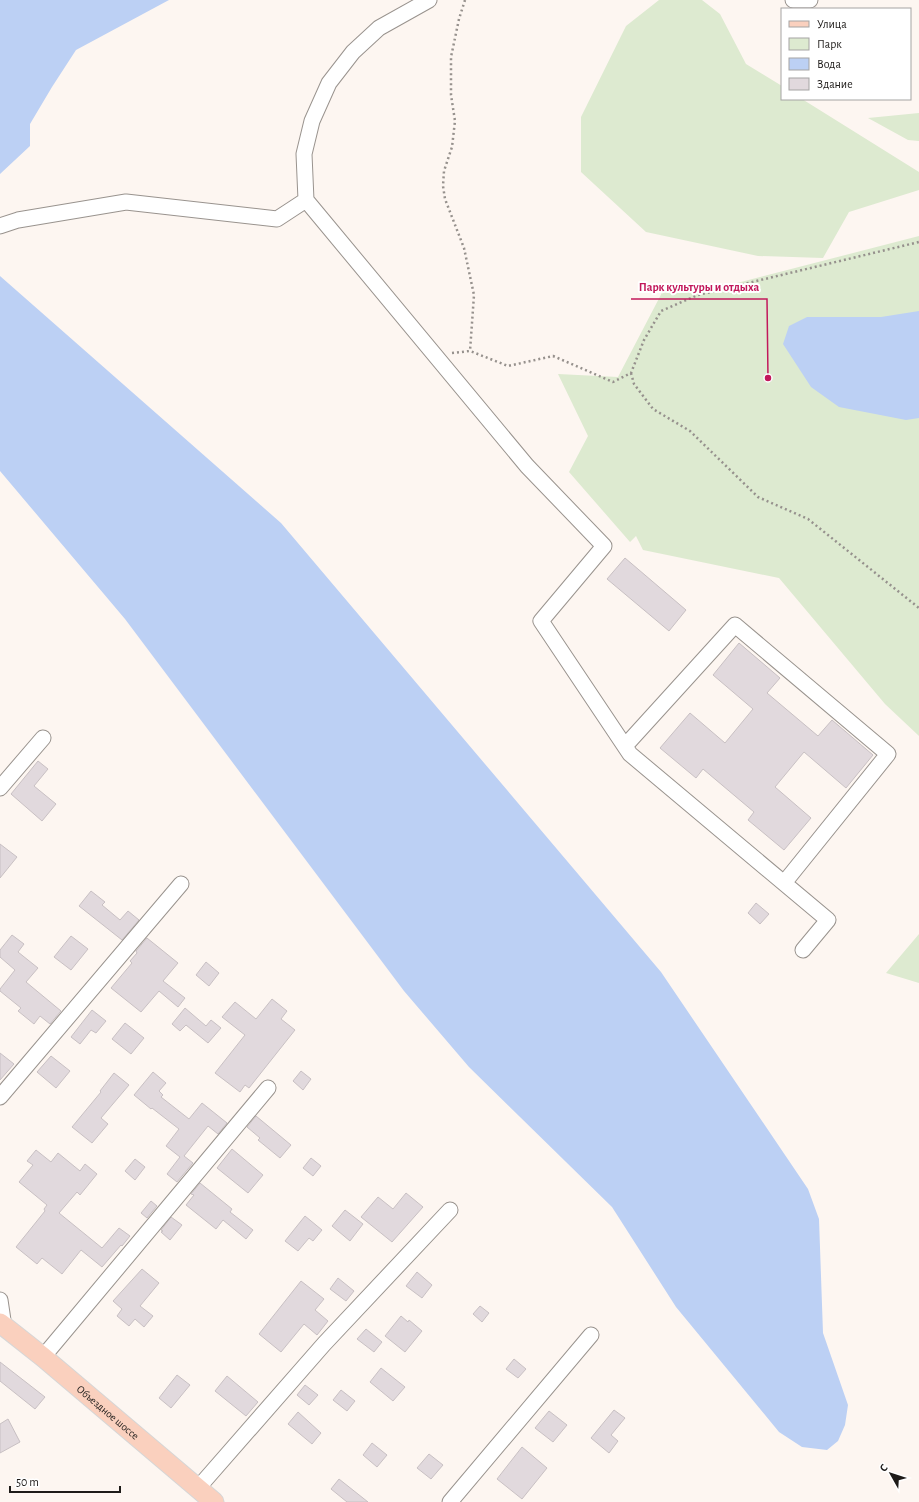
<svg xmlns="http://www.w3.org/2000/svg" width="919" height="1502" font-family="'Alegreya Sans',sans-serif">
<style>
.green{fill:#ddead0}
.water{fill:#bcd0f4}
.building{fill:#e1d9dd;stroke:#c8c0c3}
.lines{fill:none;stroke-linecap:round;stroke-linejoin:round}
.minor-casing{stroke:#99938e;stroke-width:17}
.major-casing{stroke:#d6d6d6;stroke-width:21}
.path{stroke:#96918d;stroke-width:2.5;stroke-dasharray:2 3;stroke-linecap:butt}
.minor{stroke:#fff;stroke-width:15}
.major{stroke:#fad0be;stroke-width:19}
.labels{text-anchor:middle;stroke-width:4;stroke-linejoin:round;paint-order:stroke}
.street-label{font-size:11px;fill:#1e1b19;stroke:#fff}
.leader{fill:none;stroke:#c2185b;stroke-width:1.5}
.callout-dot{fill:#c2185b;stroke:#fff;stroke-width:1.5}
.callout-label{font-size:12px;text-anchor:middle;font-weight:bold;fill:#c2185b;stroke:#fff;stroke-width:4;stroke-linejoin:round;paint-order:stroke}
</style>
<rect width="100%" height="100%" fill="#fdf6f1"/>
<path class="green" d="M 659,0 L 702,0 L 720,14 L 746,64 L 782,86 L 782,99 L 802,99 L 919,172 L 919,190 L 849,212 L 823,258 L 758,256 L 646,232 L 581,172 L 581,117 L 626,26 Z
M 919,113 L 919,141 L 908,140 L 868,118 Z
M 919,236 L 919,736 L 885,704 L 779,578 L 643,550 L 636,536 L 630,542 L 569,472 L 588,436 L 558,374 L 618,377 L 666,285 L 733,284 Z
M 919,934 L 919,983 L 886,973 Z"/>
<path class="water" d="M 0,0 L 169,0 L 76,50 L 52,87 L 30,124 L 30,146 L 0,174 Z
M 0,276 L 281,523 L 661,972 L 808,1189 L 819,1219 L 823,1333 L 848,1405 L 845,1425 L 838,1441 L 827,1450 L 802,1447 L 779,1432 L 676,1307 L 612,1207 L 469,1067 L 404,991 L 125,619 L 0,471 Z
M 919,311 L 919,418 L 906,420 L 839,407 L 811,387 L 783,344 L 789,326 L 807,317 L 881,317 Z"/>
<path class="building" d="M 625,558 L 686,610 L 669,631 L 607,579 Z
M 739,643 L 780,678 L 767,693 L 818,736 L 832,720 L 873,755 L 846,788 L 804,752 L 775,787 L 811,818 L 784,850 L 748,820 L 754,812 L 703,769 L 696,778 L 660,748 L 690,713 L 725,743 L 753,709 L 713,675 Z
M 38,761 L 48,769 L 34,786 L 56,804 L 42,821 L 11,794 Z
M 0,844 L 17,857 L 0,878 Z
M 91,891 L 105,902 L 102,905 L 120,920 L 128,911 L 139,920 L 122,940 L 79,906 Z
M 756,903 L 769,914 L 760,924 L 748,913 Z
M 12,935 L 24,944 L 18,952 L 38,968 L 26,982 L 61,1011 L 50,1024 L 40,1016 L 34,1024 L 18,1011 L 21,1008 L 0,991 L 0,989 L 15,970 L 0,957 L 0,950 Z
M 71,936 L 88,949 L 71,970 L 54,957 Z
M 147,938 L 178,963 L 163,981 L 185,998 L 178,1007 L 159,991 L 141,1012 L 111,988 L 132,963 L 130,961 L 137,953 L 136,951 Z
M 206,962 L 219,973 L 209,986 L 196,975 Z
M 272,999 L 287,1011 L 281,1019 L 295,1030 L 249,1088 L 245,1085 L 240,1092 L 215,1073 L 245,1035 L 222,1017 L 235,1002 L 256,1019 Z
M 185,1008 L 206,1026 L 211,1020 L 221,1028 L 208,1043 L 186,1025 L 180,1031 L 172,1024 Z
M 92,1010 L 106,1021 L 96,1033 L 91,1030 L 80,1044 L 71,1037 Z
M 125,1023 L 144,1038 L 131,1054 L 112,1039 Z
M 0,1053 L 14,1064 L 0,1080 Z
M 51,1056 L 70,1071 L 56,1088 L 37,1072 Z
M 301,1071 L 311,1079 L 303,1090 L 293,1081 Z
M 153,1072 L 166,1083 L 159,1091 L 163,1095 L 161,1097 L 189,1119 L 202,1103 L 227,1123 L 218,1134 L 208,1126 L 184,1156 L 193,1163 L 177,1182 L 167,1174 L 180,1157 L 166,1146 L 179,1129 L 152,1108 L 151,1109 L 134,1095 Z
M 114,1073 L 129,1085 L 101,1118 L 108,1124 L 92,1143 L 72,1127 L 101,1092 L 100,1091 Z
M 256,1116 L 291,1145 L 280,1158 L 258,1140 L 260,1138 L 247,1127 Z
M 232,1149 L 263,1175 L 248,1193 L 217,1168 Z
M 36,1150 L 51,1162 L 58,1153 L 80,1171 L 85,1164 L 97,1174 L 80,1195 L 77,1192 L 59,1213 L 102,1248 L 119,1228 L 130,1236 L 122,1246 L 121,1245 L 102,1267 L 81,1250 L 62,1274 L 42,1258 L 37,1264 L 16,1247 L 45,1211 L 44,1209 L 47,1205 L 19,1182 L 33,1165 L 27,1161 Z
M 311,1158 L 321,1166 L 313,1176 L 303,1168 Z
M 135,1159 L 145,1167 L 135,1180 L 125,1171 Z
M 200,1183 L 232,1209 L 230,1212 L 253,1230 L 246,1239 L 223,1220 L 216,1229 L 186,1205 L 194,1195 L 191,1194 Z
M 406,1193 L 423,1207 L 392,1242 L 361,1217 L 378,1197 L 393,1209 Z
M 151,1201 L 157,1206 L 147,1218 L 141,1213 Z
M 345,1210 L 363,1224 L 350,1241 L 332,1226 Z
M 305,1216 L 322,1230 L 313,1241 L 309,1238 L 298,1251 L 285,1241 Z
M 171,1217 L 182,1225 L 170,1240 L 161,1232 L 163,1231 L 161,1230 Z
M 142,1269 L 159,1283 L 140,1306 L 153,1316 L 144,1327 L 135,1319 L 129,1326 L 117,1316 L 122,1309 L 113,1301 Z
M 417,1272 L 432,1285 L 422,1298 L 406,1286 Z
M 338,1278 L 354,1291 L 346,1301 L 330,1289 Z
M 301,1281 L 324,1299 L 315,1310 L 328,1321 L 317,1335 L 304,1324 L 281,1352 L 259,1334 Z
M 480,1306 L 489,1313 L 482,1322 L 473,1314 Z
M 401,1316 L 408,1322 L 409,1320 L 422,1331 L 405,1352 L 385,1336 Z
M 366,1329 L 382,1342 L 374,1352 L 357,1339 Z
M 514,1359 L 526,1369 L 518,1378 L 506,1369 Z
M 0,1362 L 45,1397 L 35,1409 L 0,1381 Z
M 381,1368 L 405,1387 L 393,1401 L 370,1382 Z
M 177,1375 L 190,1385 L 171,1408 L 159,1398 Z
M 227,1376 L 258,1402 L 246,1416 L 215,1391 Z
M 305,1385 L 318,1395 L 309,1405 L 297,1395 Z
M 341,1390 L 355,1401 L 347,1411 L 333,1400 Z
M 614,1410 L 625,1418 L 611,1435 L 618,1441 L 609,1453 L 591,1438 Z
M 549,1411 L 567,1425 L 553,1442 L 535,1428 Z
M 298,1412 L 321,1433 L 312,1444 L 288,1424 Z
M 8,1419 L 20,1442 L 0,1453 L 0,1424 Z
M 372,1443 L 387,1455 L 377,1467 L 363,1455 Z
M 522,1447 L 547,1468 L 522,1499 L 497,1479 Z
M 429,1454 L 443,1465 L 431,1479 L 417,1468 Z
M 339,1479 L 368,1502 L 347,1502 L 331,1489 Z"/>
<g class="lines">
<g class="minor-casing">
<path id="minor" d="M 793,0 L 810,0
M 306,200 L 527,466 L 604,546 L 541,621 L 630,754 L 828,920 L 803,950
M 0,226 L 18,220 L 126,202 L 277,219 L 306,200 L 304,154 L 312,121 L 329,83 L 353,52 L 379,28 L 429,0
M 625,746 L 735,625 L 888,754 L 784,883
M 0,788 L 43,738
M 0,1097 L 181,884
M 0,1300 L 4,1327
M 43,1357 L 268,1088
M 198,1488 L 324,1344 L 450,1210
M 450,1502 L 591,1335"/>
</g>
<g class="major-casing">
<g id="major">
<path id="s1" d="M 0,1323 L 43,1357 L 214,1502"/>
</g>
</g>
<path class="path" d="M 465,0 L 459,19 L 451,57 L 451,95 L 455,121 L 452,147 L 444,171 L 443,186 L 445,199 L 464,248 L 474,295 L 470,351
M 452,353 L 470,351 L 508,366 L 553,356 L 613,382 L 631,373 L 644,340 L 661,311 L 698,295 L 919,242
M 631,373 L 634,384 L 653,409 L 690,431 L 758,497 L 808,519 L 919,608"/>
<use href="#minor" class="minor"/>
<use href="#major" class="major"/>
</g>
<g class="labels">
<g class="street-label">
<text dy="4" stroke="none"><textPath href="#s1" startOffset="140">Объездное шоссе</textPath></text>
</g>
</g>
<path class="leader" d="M768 378L767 299H631"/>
<circle class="callout-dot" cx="768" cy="378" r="4"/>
<g class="callout-label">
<text x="699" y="291">Парк культуры и отдыха</text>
</g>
<rect x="781" y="8" width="130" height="92" fill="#ffffff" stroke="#a5a4a3"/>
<rect x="789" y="21" width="20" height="6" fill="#fad0be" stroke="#a5a4a3"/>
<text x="817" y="28" font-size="12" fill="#1e1b19">Улица</text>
<rect x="789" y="38" width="20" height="12" fill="#ddead0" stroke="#a5a4a3"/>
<text x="817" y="48" font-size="12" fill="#1e1b19">Парк</text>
<rect x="789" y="58" width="20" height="12" fill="#bcd0f4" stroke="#a5a4a3"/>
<text x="817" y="68" font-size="12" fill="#1e1b19">Вода</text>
<rect x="789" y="78" width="20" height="12" fill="#e1d9dd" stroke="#a5a4a3"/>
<text x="817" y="88" font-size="12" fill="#1e1b19">Здание</text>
<g transform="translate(891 1474) rotate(309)" stroke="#ffffff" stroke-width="3" paint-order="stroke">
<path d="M0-3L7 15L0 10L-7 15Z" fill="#1e1b19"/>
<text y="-6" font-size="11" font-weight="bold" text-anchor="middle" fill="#1e1b19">С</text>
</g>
<path d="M10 1486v6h110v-6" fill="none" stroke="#1e1b19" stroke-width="2"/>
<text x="16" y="1486" font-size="12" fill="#1e1b19" stroke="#ffffff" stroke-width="3" paint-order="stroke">50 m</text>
</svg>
